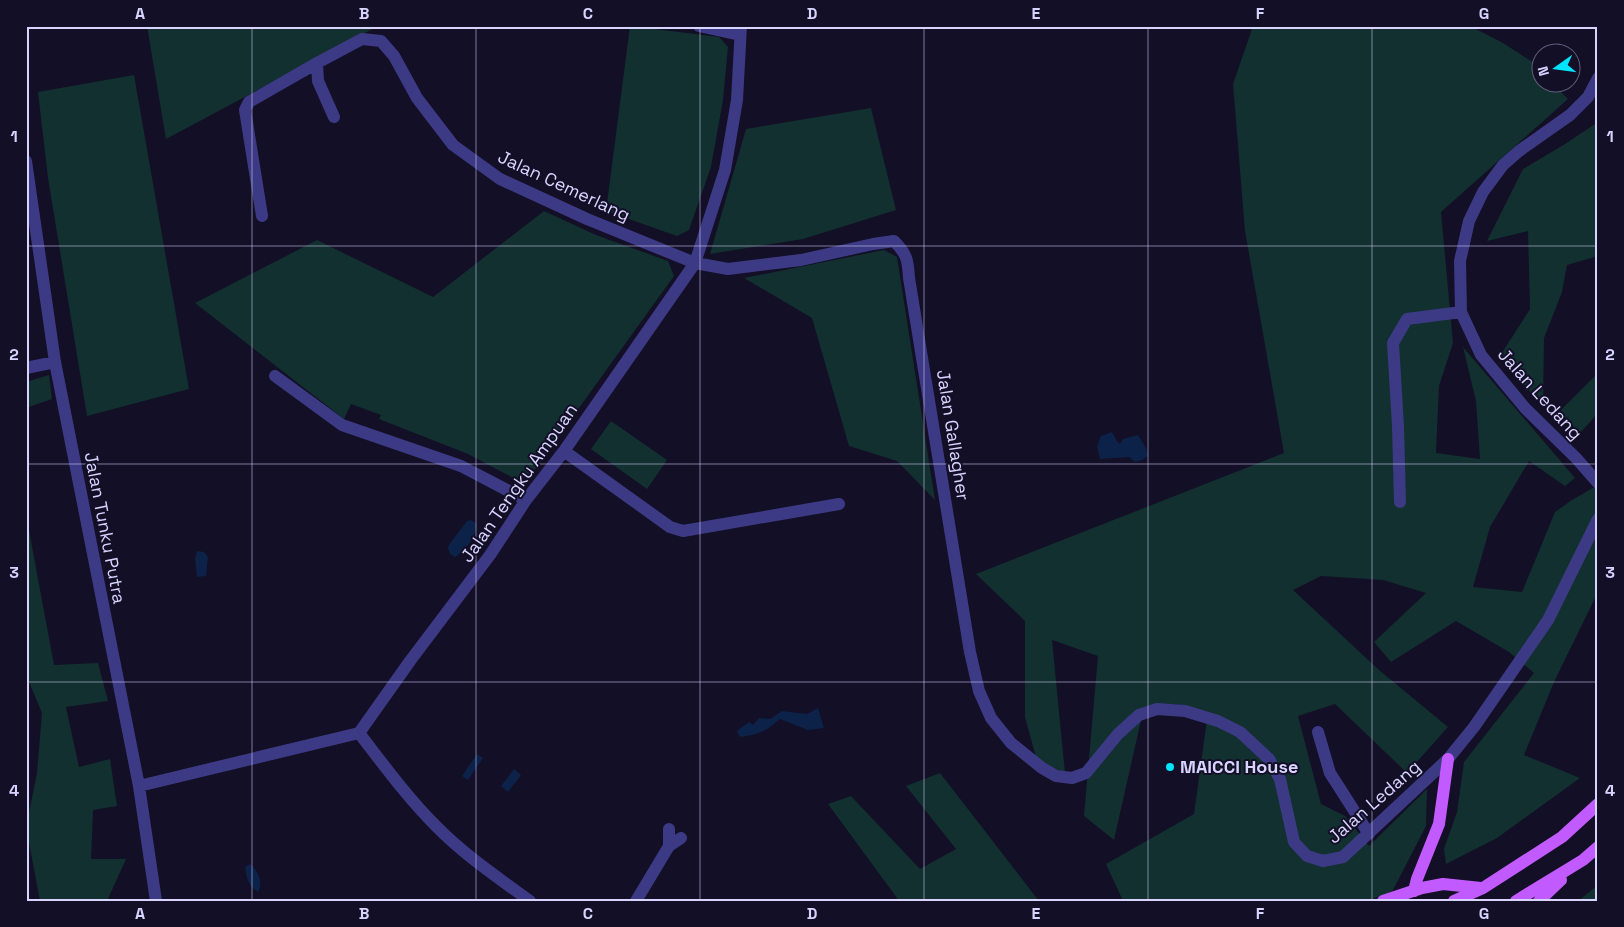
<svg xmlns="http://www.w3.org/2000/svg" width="1624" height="927" font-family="'Space Grotesk',sans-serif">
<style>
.green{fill:#12302f}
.water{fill:#0c2248}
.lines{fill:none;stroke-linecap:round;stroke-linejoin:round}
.minor{stroke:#3d3a85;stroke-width:12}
.major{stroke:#c25bff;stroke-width:12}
.grid{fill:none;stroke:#d9d4ff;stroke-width:1;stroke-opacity:0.55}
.poi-dot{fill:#00e5ff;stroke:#130f26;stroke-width:2}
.labels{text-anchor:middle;stroke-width:4;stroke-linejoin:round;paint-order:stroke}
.street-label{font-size:18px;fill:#d9d4ff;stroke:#130f26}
.poi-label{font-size:18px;font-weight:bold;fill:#d9d4ff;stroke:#130f26;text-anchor:start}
.neatline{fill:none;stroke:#d9d4ff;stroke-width:2}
.grid-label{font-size:16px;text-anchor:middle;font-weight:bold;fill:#d9d4ff}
</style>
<rect width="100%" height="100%" fill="#130f26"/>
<path class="green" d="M 147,26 L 378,26 L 166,139 Z
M 630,26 L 719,37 L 728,47 L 723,100 L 711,167 L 689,230 L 677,236 L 606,211 Z
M 1253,26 L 1470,26 L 1503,43 L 1534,63 L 1541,71 L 1542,82 L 1552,83 L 1568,99 L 1441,212 L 1453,343 L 1439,386 L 1436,453 L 1480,459 L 1476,401 L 1463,347 L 1575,478 L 1565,486 L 1529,461 L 1490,527 L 1473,587 L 1522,592 L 1555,512 L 1572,500 L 1598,485 L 1598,592 L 1554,682 L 1524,755 L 1580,778 L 1497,838 L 1446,864 L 1444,849 L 1457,812 L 1464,762 L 1534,673 L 1509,652 L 1456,621 L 1391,662 L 1374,642 L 1426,593 L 1383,580 L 1321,576 L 1293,590 L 1379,670 L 1448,727 L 1407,773 L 1335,704 L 1298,716 L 1321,804 L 1345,816 L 1369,846 L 1427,789 L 1426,826 L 1392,892 L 1367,901 L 1123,901 L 1106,864 L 1194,814 L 1208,712 L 1176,704 L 1144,707 L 1114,840 L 1084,816 L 1098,656 L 1052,640 L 1065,773 L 1037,761 L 1025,717 L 1025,621 L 976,574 L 1284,453 L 1245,231 L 1233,84 Z
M 134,75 L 189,389 L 87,416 L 48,178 L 38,92 Z
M 871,108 L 896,210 L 803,239 L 710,254 L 746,129 Z
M 1598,122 L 1598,256 L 1567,265 L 1562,292 L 1544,338 L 1543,407 L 1500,356 L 1530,309 L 1528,231 L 1487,241 L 1523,169 L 1565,144 Z
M 544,211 L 596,235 L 668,261 L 674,276 L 530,476 L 515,479 L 468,454 L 379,419 L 381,415 L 351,404 L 344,419 L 195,303 L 317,240 L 433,297 Z
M 884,250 L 897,257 L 935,500 L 897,461 L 849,446 L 812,318 L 744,278 Z
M 1598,373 L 1598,413 L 1581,432 L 1557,414 Z
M 49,375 L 52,399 L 26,408 L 26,382 Z
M 611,421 L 667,460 L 647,489 L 591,449 Z
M 26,514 L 54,665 L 98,663 L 108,701 L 66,707 L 79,767 L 110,759 L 117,806 L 93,810 L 91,859 L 126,859 L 107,901 L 40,901 L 26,827 L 37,773 L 42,713 L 26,675 Z
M 940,773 L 1039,901 L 895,901 L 897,898 L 828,804 L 851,796 L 920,869 L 956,849 L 906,786 Z
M 1598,885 L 1598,901 L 1578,901 Z"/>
<path class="water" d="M 1112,432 L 1117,441 L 1120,444 L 1123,439 L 1138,435 L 1146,448 L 1148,456 L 1142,460 L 1135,462 L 1129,457 L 1100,459 L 1097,446 L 1101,436 Z
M 471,520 L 476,523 C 479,533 465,552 455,557 L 450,554 L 448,548 L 449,545 L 467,521 Z
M 197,551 L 204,552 L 208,557 L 206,576 L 197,577 L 195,558 Z
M 818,708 L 824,728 L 808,730 L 780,719 C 765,732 760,734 740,737 L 737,731 L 749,722 L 753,725 L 759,718 L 770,719 L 782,711 L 807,714 Z
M 477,754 L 483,758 L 468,780 L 462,776 Z
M 514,769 L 521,775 L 508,792 L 501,786 Z
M 250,864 C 259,872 263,882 258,892 C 249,887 246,877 245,867 Z"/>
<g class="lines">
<path class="minor" d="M 699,26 L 740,35
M 317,63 L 318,81 L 334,117
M 1598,78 L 1588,97 L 1570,115 L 1519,151 L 1503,165 L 1483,192 L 1469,221 L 1460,261 L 1461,312 L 1481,355 L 1525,408 L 1576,458 L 1598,483
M 26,161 L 55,362 L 139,786 L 156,901
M 262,216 L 245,110 L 249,102 L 317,63 L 362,39 L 381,41 L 394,56 L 417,98 L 453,145 L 500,179 L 587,219 L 695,263 L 728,269 L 801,260 L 873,244 L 894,241 C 907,254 908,260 909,278 L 970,652 L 979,691 L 991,718 L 1011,743 L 1042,768 L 1056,776 L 1072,778 L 1086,773 L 1118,734 L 1139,715 L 1157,709 L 1185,711 L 1218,721 L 1240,732 L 1269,759 L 1280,779 L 1294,842 L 1307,856 L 1323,861 L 1343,857 L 1448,759 L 1474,727 L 1548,620 L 1598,519
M 26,368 L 55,362
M 275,376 L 342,425 L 461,466 L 526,500
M 564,451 L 670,527 L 683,531 L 839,504
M 1400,502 L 1398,426 L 1393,343 L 1407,319 L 1461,312
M 1318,732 L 1330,773 L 1369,834
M 359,733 C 383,764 407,797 435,825 C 463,854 497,877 530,901
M 139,786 L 359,733 L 410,661 L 490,555 L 526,500 L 564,451 L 695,263 L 725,170 L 737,100 L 741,26
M 669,846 L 669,829
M 636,901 L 669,846 L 681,838"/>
<path class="major" d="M 1414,891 L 1417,879 L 1439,824 L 1448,759
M 1383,901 L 1422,888 L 1443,884 L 1481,888
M 1454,901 L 1483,888 L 1562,837 L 1598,804
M 1516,901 L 1583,860 L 1598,847
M 1539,901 L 1561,880"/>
</g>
<path class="grid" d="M 252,26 L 252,901M 476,26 L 476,901M 700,26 L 700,901M 924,26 L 924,901M 1148,26 L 1148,901M 1372,26 L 1372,901M 26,246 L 1598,246M 26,464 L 1598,464M 26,682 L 1598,682"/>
<circle class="poi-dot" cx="1170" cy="767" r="5"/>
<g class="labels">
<g class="street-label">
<text transform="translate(564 186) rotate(25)" y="6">Jalan Cemerlang</text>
<text transform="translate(1540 394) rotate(48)" y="6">Jalan Ledang</text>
<text transform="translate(953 435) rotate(81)" y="6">Jalan Gallagher</text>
<text transform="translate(519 483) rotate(-55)" y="6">Jalan Tengku Ampuan</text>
<text transform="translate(105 528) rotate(79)" y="6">Jalan Tunku Putra</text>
<text transform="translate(1374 802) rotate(-41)" y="6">Jalan Ledang</text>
</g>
<g class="poi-label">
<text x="1180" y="773">MAICCI House</text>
</g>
</g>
<rect width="1624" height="927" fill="none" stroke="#130f26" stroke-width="55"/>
<g transform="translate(1556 68) rotate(256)"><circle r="24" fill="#130f26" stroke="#625e7d"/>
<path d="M0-4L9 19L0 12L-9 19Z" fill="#00e5ff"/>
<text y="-8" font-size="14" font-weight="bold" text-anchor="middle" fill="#d9d4ff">N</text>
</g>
<rect x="28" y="28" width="1568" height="872" class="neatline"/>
<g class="grid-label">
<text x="140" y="19">A</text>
<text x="364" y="19">B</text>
<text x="588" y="19">C</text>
<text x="812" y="19">D</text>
<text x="1036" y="19">E</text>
<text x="1260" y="19">F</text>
<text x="1484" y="19">G</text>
<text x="14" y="142">1</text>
<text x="1610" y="142">1</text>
<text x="14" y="360">2</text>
<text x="1610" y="360">2</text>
<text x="14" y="578">3</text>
<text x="1610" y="578">3</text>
<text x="14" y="796">4</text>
<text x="1610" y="796">4</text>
<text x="140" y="919">A</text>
<text x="364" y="919">B</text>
<text x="588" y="919">C</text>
<text x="812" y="919">D</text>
<text x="1036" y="919">E</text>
<text x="1260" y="919">F</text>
<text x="1484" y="919">G</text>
</g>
</svg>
